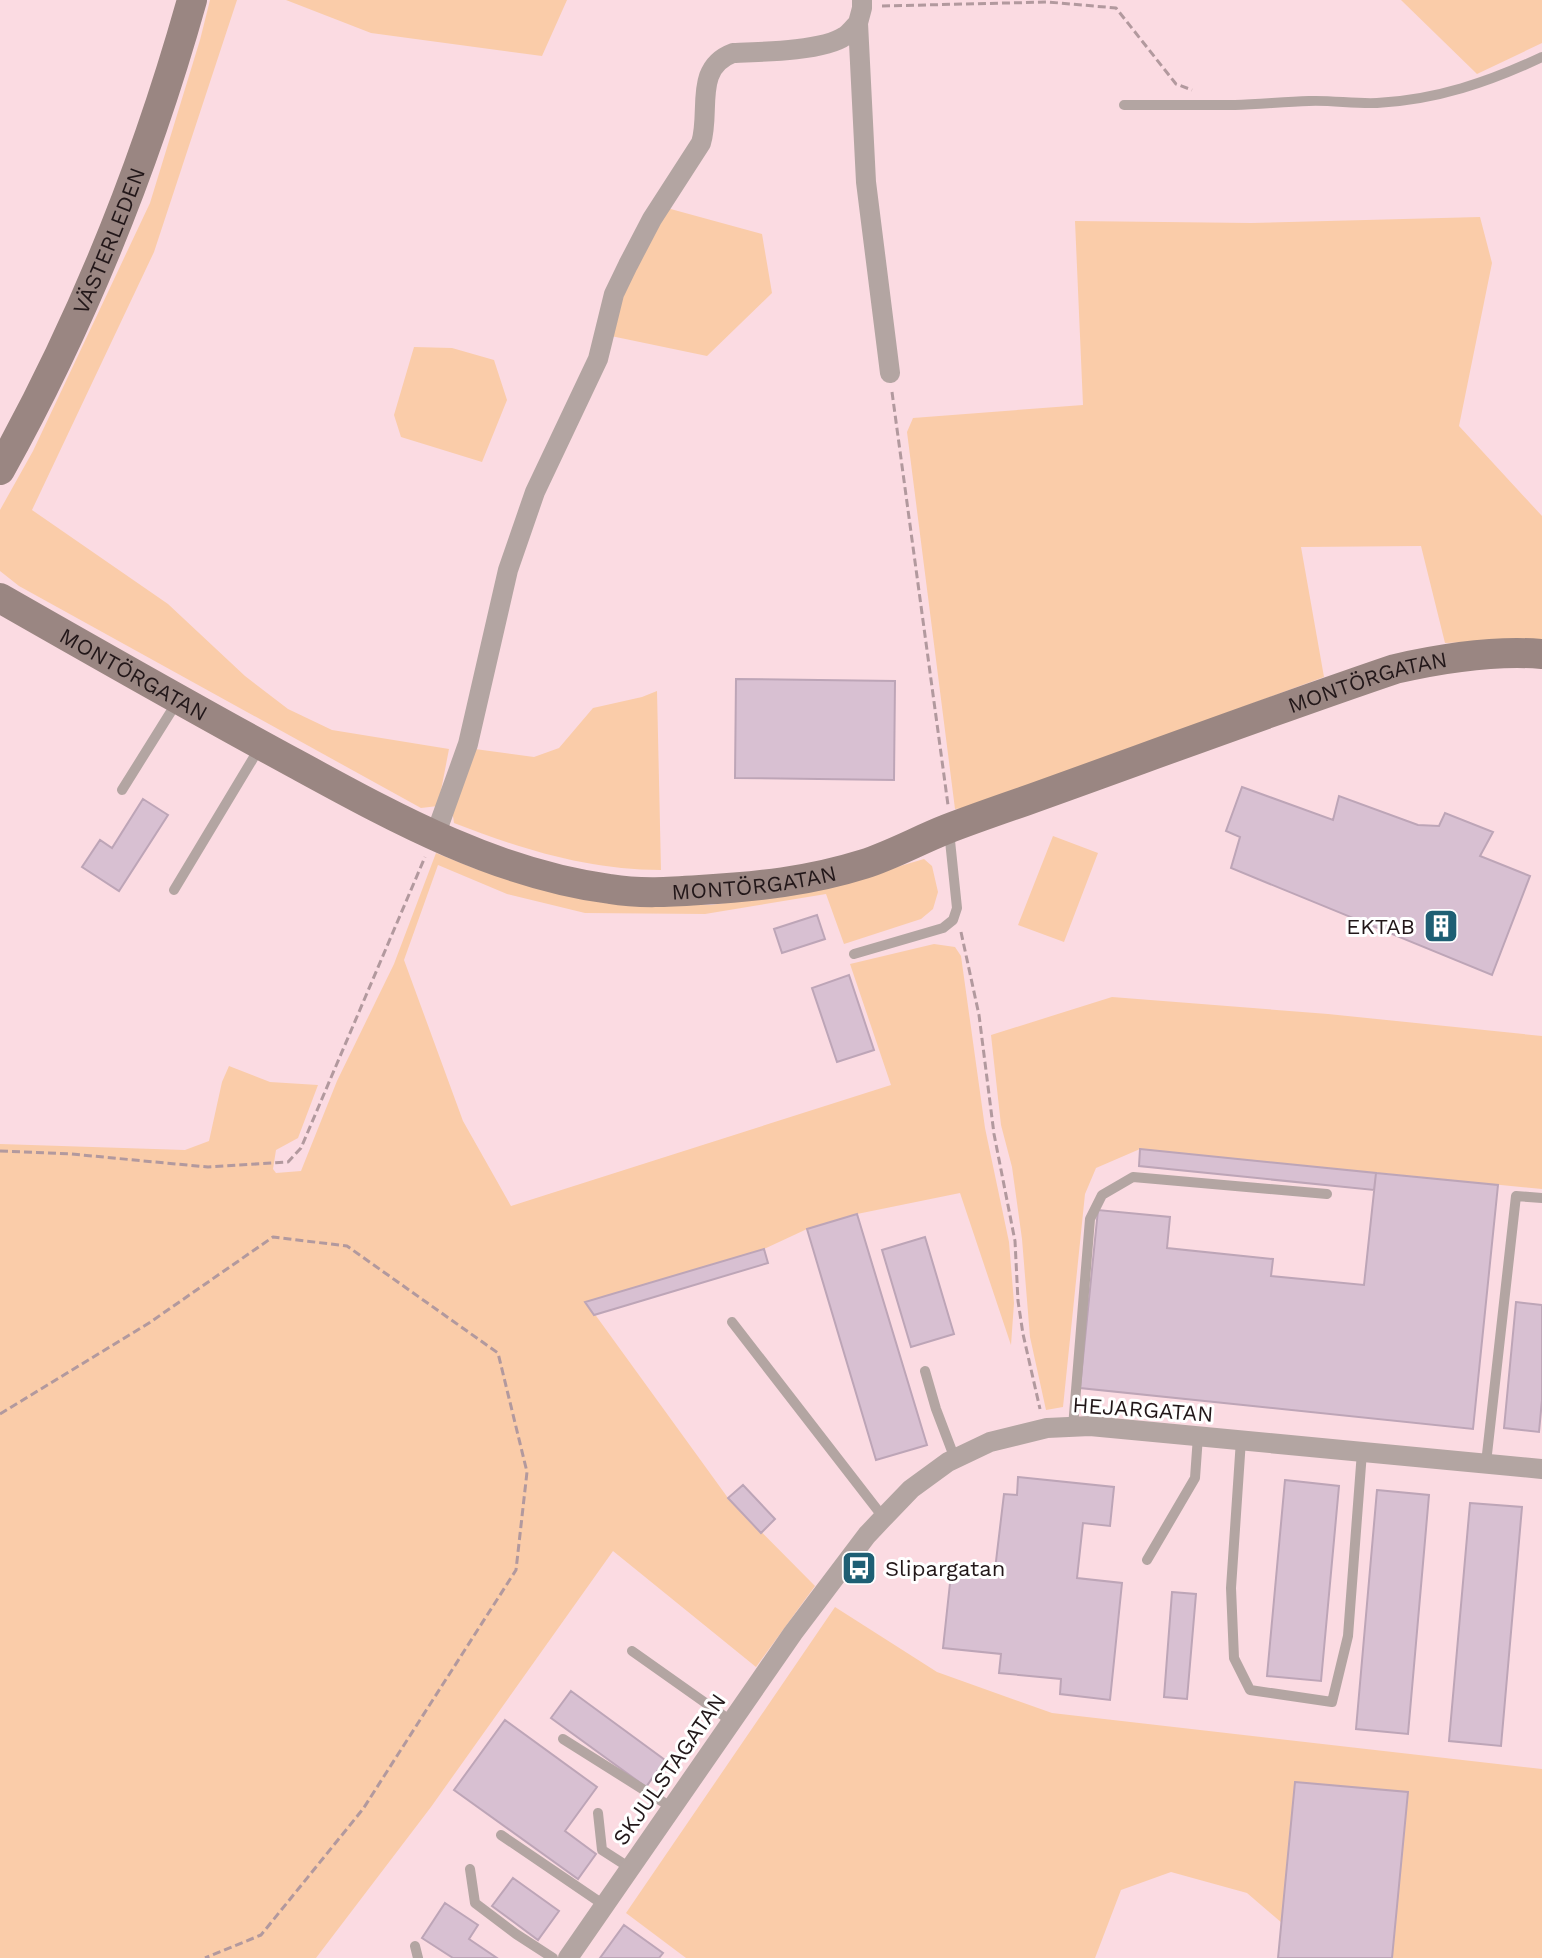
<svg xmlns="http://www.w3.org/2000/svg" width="1542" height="1958" font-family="'Work Sans',sans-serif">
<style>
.green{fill:#facca9}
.building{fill:#d8c0d2;stroke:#bda5b7;stroke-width:2}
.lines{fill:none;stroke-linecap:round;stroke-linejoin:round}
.path{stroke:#b2999e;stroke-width:3;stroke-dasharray:8 4;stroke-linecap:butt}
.lane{stroke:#b3a5a2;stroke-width:10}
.street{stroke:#b3a5a2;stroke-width:20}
.secondary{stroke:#9a8682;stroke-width:30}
.labels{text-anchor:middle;stroke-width:6;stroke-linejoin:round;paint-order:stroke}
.street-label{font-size:22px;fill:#221719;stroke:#fff}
.poi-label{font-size:22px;fill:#221719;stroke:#fff;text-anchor:end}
</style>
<rect width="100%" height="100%" fill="#fbdbe2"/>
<path class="green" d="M 210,0 L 237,0 L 154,252 L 32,510 L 168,604 L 245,676 L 288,709 L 332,730 L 449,749 L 438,806 L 421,808 L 19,586 L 0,571 L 0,510 L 33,451 L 150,203 L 200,40 Z
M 286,0 L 567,0 L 542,56 L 371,33 Z
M 1401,0 L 1542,0 L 1542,43 L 1477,74 Z
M 667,208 L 762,234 L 772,293 L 707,356 L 611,336 L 621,295 Z
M 1480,217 L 1492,263 L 1459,426 L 1542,516 L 1542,639 L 1445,643 L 1421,546 L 1301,547 L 1324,677 L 972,807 L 955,809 L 907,432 L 913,418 L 1083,405 L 1075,221 L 1251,223 Z
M 414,347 L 452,348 L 494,360 L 507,400 L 482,462 L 401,437 L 394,415 Z
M 657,691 L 661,870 C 588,870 521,849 454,823 L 452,809 L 475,749 L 534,757 L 559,748 L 593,708 L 642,697 Z
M 1053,836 L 1098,853 L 1064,942 L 1018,925 Z
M 436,853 L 476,869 L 547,891 L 635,903 L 711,905 L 822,889 L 924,859 L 932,866 L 938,892 L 933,909 L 921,919 L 844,944 L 826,894 L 705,914 L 585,913 L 507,894 L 438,865 L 404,960 L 463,1121 L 511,1206 L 891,1085 L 850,964 L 934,944 L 955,947 L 961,956 L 985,1128 L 1009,1242 L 1014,1303 L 1011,1345 L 960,1193 L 857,1214 L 807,1229 L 764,1249 L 586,1302 L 728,1498 L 815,1586 L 756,1667 L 613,1551 L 431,1807 L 316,1958 L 0,1958 L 0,1144 L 185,1150 L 209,1141 L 222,1082 L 229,1066 L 270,1082 L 318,1085 L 298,1138 L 276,1150 L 273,1169 L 276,1173 L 301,1171 L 337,1081 L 394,964 Z
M 1112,997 L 1328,1014 L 1542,1036 L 1542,1189 L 1140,1149 L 1096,1168 L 1085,1194 L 1063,1407 L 1046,1410 L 1030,1337 L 1022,1239 L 1012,1167 L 1001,1125 L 991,1035 Z
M 835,1607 L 937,1672 L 1052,1713 L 1542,1769 L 1542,1958 L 1323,1958 L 1247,1893 L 1171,1872 L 1121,1890 L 1095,1958 L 686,1958 L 626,1913 Z"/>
<path class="building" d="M 736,679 L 895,681 L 894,780 L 735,778 Z
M 1242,787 L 1333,820 L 1339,796 L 1418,825 L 1439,826 L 1445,813 L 1493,832 L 1480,856 L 1530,876 L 1492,975 L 1231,868 L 1240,837 L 1226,831 Z
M 143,799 L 168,815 L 119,891 L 82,867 L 100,840 L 112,848 Z
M 817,915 L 825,939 L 782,953 L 774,929 Z
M 849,975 L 874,1050 L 837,1062 L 812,988 Z
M 1140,1149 L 1376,1173 L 1374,1190 L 1139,1166 Z
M 1376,1173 L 1498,1185 L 1473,1429 L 1080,1388 L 1098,1210 L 1170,1217 L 1167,1248 L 1273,1259 L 1271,1276 L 1364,1285 Z
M 857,1214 L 927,1445 L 876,1460 L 807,1229 Z
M 925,1237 L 954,1334 L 911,1347 L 882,1250 Z
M 764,1249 L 768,1263 L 594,1315 L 585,1302 Z
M 1516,1302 L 1542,1305 L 1542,1400 L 1539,1432 L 1504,1428 Z
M 1018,1477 L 1114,1487 L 1110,1526 L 1083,1523 L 1077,1578 L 1122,1583 L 1110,1700 L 1060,1694 L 1061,1679 L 999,1673 L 1001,1654 L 943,1648 L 951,1574 L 994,1578 L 1004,1494 L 1017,1495 Z
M 1285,1480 L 1339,1486 L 1321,1681 L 1267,1676 Z
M 743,1485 L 775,1519 L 761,1533 L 728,1498 Z
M 1377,1490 L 1429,1495 L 1408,1734 L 1356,1729 Z
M 1470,1503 L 1522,1507 L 1501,1746 L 1449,1741 Z
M 1172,1592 L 1196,1594 L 1187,1699 L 1164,1697 Z
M 571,1691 L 665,1760 L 646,1787 L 551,1718 Z
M 505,1720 L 597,1787 L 565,1831 L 596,1854 L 578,1879 L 454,1790 Z
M 1295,1782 L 1408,1792 L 1392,1958 L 1278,1958 Z
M 513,1878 L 559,1911 L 538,1940 L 492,1906 Z
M 445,1903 L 478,1925 L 469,1939 L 497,1958 L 453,1958 L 422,1938 Z
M 624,1925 L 663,1953 L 659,1958 L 600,1958 Z"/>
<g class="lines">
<path class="path" d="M 882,6 L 1048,2 L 1116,8 L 1176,84 L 1192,90
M 892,392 L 948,805
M 961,932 L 979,1015 L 994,1134 L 1015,1241 L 1018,1301 L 1023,1334 L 1040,1409
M 0,1151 L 71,1154 L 208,1167 L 288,1162 L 301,1148 L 425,857
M 0,1414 L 149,1323 L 273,1237 L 347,1246 L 498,1353 L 527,1472 L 516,1570 L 363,1809 L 261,1935 L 205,1958"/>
<path class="lane" d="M 1124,105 C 1161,105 1198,105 1235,105 C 1260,104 1284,102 1309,101 C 1332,100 1354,104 1377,103 C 1436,100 1489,82 1542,57
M 122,790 L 177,702
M 174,890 L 260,747
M 854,954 L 943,928 L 953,920 L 957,908 L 949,831
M 732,1322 L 883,1517
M 925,1371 L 936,1409 L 955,1459
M 1073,1427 L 1090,1219 L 1102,1195 L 1133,1177 L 1327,1194
M 1241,1440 L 1231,1588 L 1234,1658 L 1250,1690 L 1332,1702 L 1348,1636 L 1362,1452
M 1486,1463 L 1516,1196 L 1542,1198
M 1147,1560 L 1195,1478 L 1198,1436
M 632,1651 L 731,1721
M 563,1739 L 671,1807
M 598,1813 L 602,1850 L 630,1868
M 501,1835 L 604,1905
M 470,1869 L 475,1903 L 516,1934 L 553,1958
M 415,1946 L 418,1958"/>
<path class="street" d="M 862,0 L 862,8 L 858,23 L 866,182 L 890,373
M 435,836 L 468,744 L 508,570 L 535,492 L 598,359 L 614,294 L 628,265 L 652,219 L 701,143 C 711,111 693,68 733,53 C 760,52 824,51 845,36 C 850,33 854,27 858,23
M 568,1958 L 793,1633 L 867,1535 L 885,1516 L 911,1489 L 948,1462 L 990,1442 L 1047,1428 L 1090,1426 L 1542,1469"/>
<g class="secondary">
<path id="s1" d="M 0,470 C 83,321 146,164 192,0"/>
<path id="s2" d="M 0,598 C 98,654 196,710 296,764 C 395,818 496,874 610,889 C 640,894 670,892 700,890 C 756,887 810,881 864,864 C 892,855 919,840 947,829 C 973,819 999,810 1025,801 C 1148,757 1271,711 1395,669 C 1443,658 1493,650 1542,654"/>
</g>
</g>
<defs>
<g id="building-square" transform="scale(1.8)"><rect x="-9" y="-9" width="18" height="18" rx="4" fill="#1e5f74" stroke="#fff"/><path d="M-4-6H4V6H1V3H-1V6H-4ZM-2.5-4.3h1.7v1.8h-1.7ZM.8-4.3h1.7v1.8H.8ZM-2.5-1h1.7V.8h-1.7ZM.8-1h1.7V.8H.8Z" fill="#fff"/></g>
<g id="bus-square" transform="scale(1.8)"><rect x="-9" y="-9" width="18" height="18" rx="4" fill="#1e5f74" stroke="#fff"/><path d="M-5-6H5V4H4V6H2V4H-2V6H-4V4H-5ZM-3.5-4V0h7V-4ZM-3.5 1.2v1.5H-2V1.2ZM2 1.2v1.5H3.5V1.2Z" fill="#fff"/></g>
</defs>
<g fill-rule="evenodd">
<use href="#building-square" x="1441" y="926"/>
<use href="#bus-square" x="859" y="1568"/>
</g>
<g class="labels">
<g class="street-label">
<text dy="8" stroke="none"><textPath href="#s1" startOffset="254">VÄSTERLEDEN</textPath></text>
<text dy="8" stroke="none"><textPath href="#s2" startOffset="154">MONTÖRGATAN</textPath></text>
<text dy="8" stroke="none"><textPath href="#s2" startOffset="1472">MONTÖRGATAN</textPath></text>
<text dy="8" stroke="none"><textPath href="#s2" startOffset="824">MONTÖRGATAN</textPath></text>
<text transform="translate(1143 1409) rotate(4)" y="8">HEJARGATAN</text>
<text transform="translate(669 1769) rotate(-55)" y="8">SKJULSTAGATAN</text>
</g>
<g class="poi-label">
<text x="1415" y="934">EKTAB</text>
<text x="885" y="1576" text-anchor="start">Slipargatan</text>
</g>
</g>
</svg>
